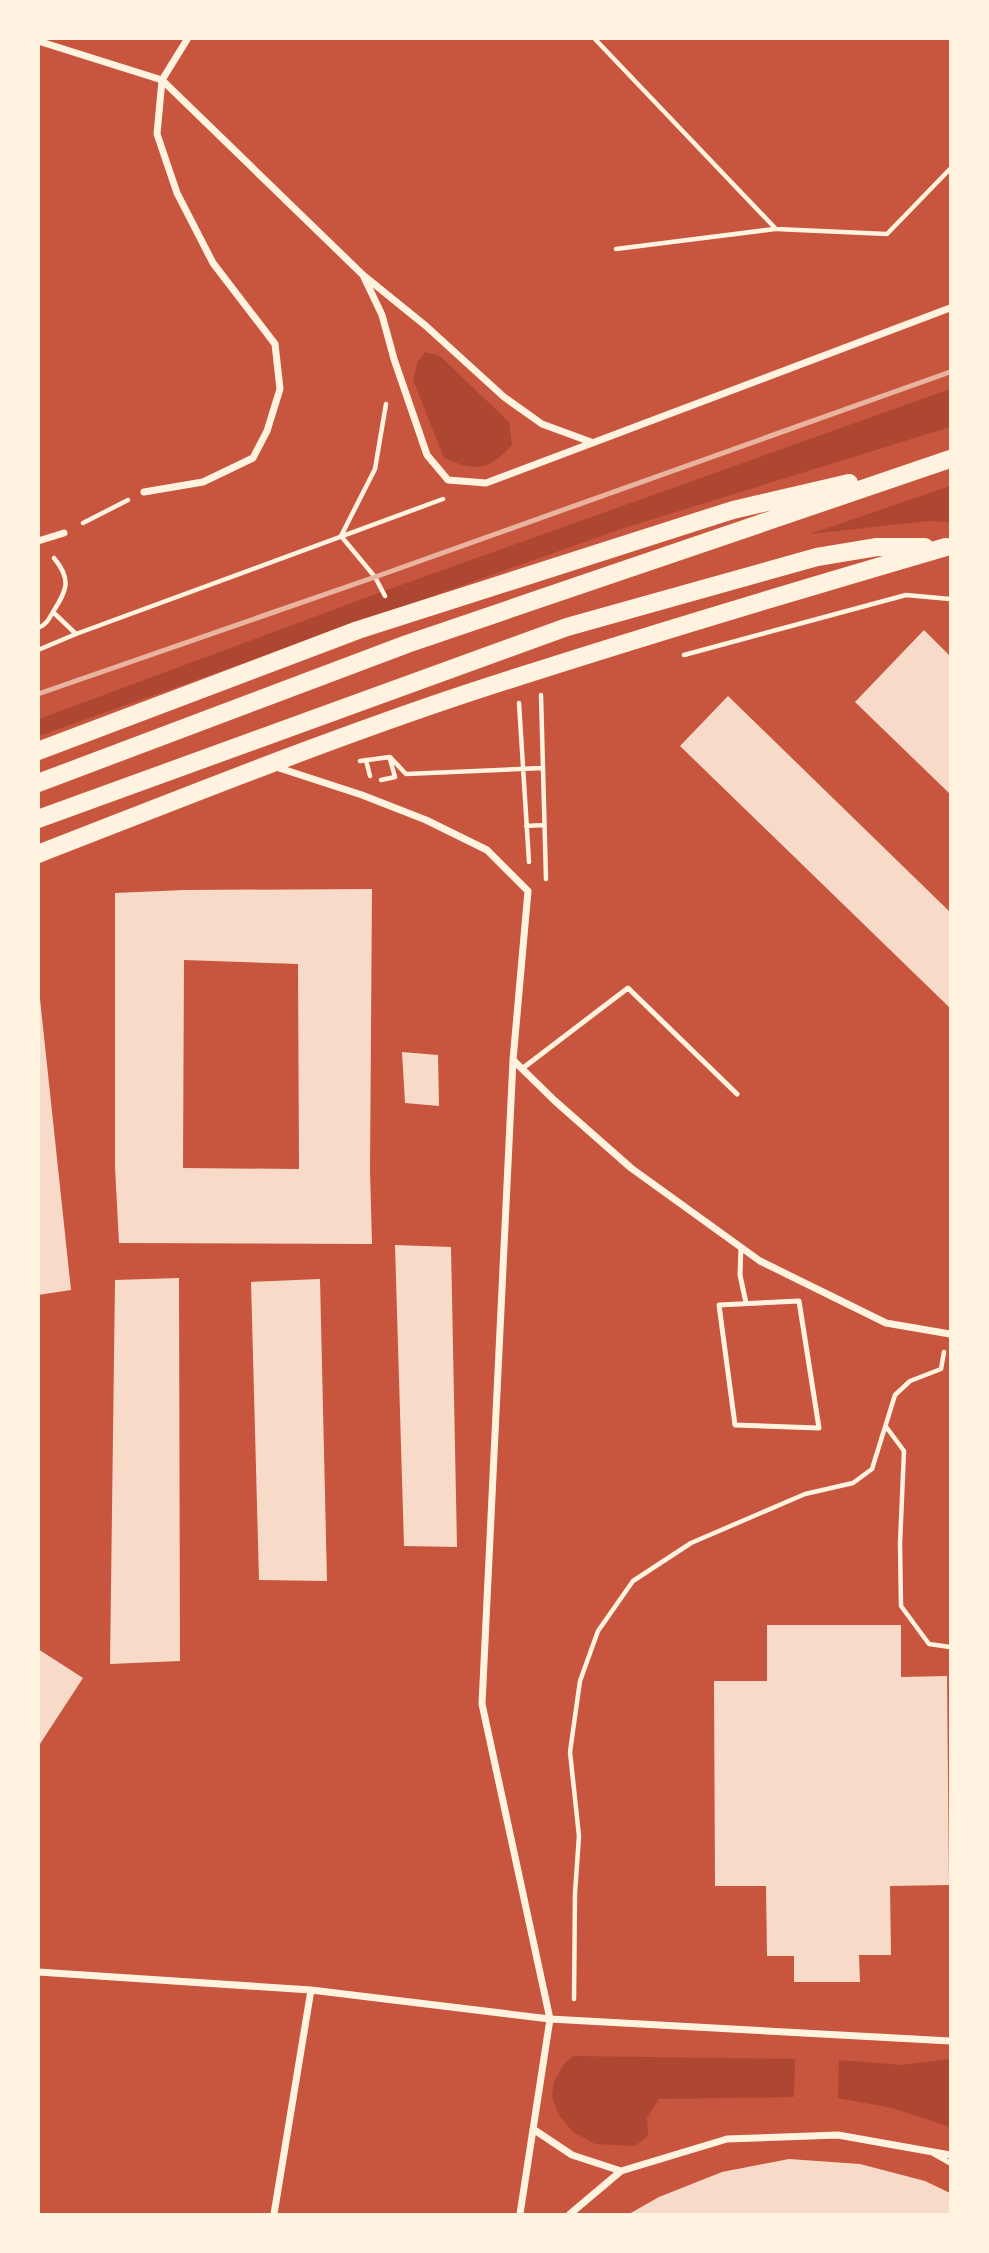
<svg xmlns="http://www.w3.org/2000/svg" width="989" height="2253" font-family="'Varela Round',sans-serif">
<style>
.green{fill:#ae4732}
.building{fill:#f7dbc8;fill-rule:evenodd}
.lines{fill:none;stroke-linecap:round;stroke-linejoin:round}
.path{stroke:#fff3e0;stroke-width:4.5}
.service{stroke:#fff3e0;stroke-width:5}
.minor{stroke:#fff3e0;stroke-width:7}
.primary{stroke:#fff3e0;stroke-width:18}
.rail{stroke:#e9b49f;stroke-width:5}
</style>
<rect width="100%" height="100%" fill="#c8553d"/>
<path class="green" d="M 425,352 L 440,356 L 509,422 L 512,445 C 488,471 476,472 444,458 L 413,380 L 417,363 Z
M 950,389 L 950,427 L 621,529 L 39,736 L 39,719 L 384,591 Z
M 950,486 L 950,522 L 928,521 L 810,534 Z
M 573,2056 L 795,2059 L 794,2097 L 659,2099 L 647,2118 L 648,2136 L 635,2146 L 595,2144 L 572,2131 L 559,2115 L 552,2097 L 554,2082 L 563,2065 Z
M 950,2059 L 950,2127 L 892,2108 L 838,2098 L 839,2060 L 901,2065 Z"/>
<path class="building" d="M 924,630 L 950,656 L 950,794 L 855,702 Z
M 728,696 L 950,912 L 950,1008 L 680,746 Z
M 372,889 L 370,1170 L 372,1244 L 119,1243 L 115,1167 L 115,893 L 184,890 ZM 184,960 L 298,964 L 299,1169 L 183,1168 Z
M 38,999 L 40,999 L 71,1290 L 38,1295 Z
M 402,1052 L 438,1055 L 439,1106 L 405,1103 Z
M 395,1245 L 451,1247 L 457,1547 L 404,1546 Z
M 179,1278 L 180,1661 L 110,1664 L 115,1280 Z
M 320,1279 L 327,1581 L 259,1580 L 251,1282 Z
M 767,1625 L 901,1625 L 901,1677 L 947,1676 L 949,1885 L 890,1886 L 891,1955 L 859,1955 L 860,1982 L 794,1982 L 794,1956 L 767,1956 L 766,1886 L 715,1886 L 714,1681 L 767,1681 Z
M 38,1649 L 83,1678 L 38,1747 Z
M 789,2159 L 860,2164 L 925,2181 L 950,2193 L 950,2214 L 629,2214 L 659,2197 L 722,2172 Z"/>
<g class="lines">
<path class="path" d="M 594,38 L 776,229 L 887,234 L 950,169
M 616,249 L 775,229
M 83,523 L 128,500
M 385,596 L 375,577 L 341,536 L 375,469 L 386,404
M 53,612 L 76,634
M 38,628 C 46,625 49,619 53,612 C 67,590 72,580 54,558
M 38,650 L 76,634 L 443,499
M 684,655 L 906,595 L 950,599
M 541,695 L 546,879
M 519,703 L 529,862
M 366,760 L 370,776
M 360,761 L 390,757 L 406,774 L 543,768
M 381,780 L 395,777 L 390,759
M 526,826 L 544,825
M 887,1428 L 904,1451 L 900,1544 L 901,1606 L 929,1644 L 950,1647
M 574,1999 L 575,1893 L 579,1836 L 570,1752 L 580,1681 L 598,1631 L 633,1581 L 691,1543 L 805,1494 L 853,1483 L 872,1469 L 895,1395 L 910,1381 L 941,1369 L 944,1352"/>
<path class="service" d="M 523,1068 L 628,988 L 737,1094
M 741,1247 L 740,1275 L 746,1303
M 799,1301 L 819,1428 L 735,1425 L 719,1305 Z
M 934,2154 L 950,2163"/>
<path class="minor" d="M 38,41 L 162,80 L 363,275 L 426,326 L 504,397 L 542,424 L 591,442
M 363,275 L 382,315 L 394,359 L 427,455 L 448,480 L 486,483 L 950,308
M 144,492 L 203,482 L 253,458 L 267,431 L 280,389 L 275,344 L 213,263 L 177,193 L 157,134 L 162,80 L 188,38
M 38,541 L 64,533
M 273,766 L 362,795 L 426,820 L 487,850 L 528,891 L 513,1060 L 482,1704 L 550,2019 L 520,2214
M 513,1060 L 555,1101 L 631,1168 L 760,1261 L 886,1323 L 950,1334
M 38,1972 L 311,1990 L 550,2019 L 950,2041
M 533,2129 L 572,2155 L 621,2171
M 274,2214 L 311,1990
M 570,2214 L 621,2171 L 727,2139 L 838,2135 L 950,2155"/>
<path class="primary" d="M 38,751 L 358,630 L 733,510 L 849,483
M 38,783 L 407,644 L 950,459
M 38,819 L 567,627 L 817,557 L 877,547 L 925,547
M 38,854 C 180,799 321,742 465,694 C 624,642 785,594 946,547"/>
<path class="rail" d="M 38,694 L 375,577 L 950,372"/>
</g>
<rect width="989" height="2253" fill="none" stroke="#fff3e0" stroke-width="80"/>
</svg>
